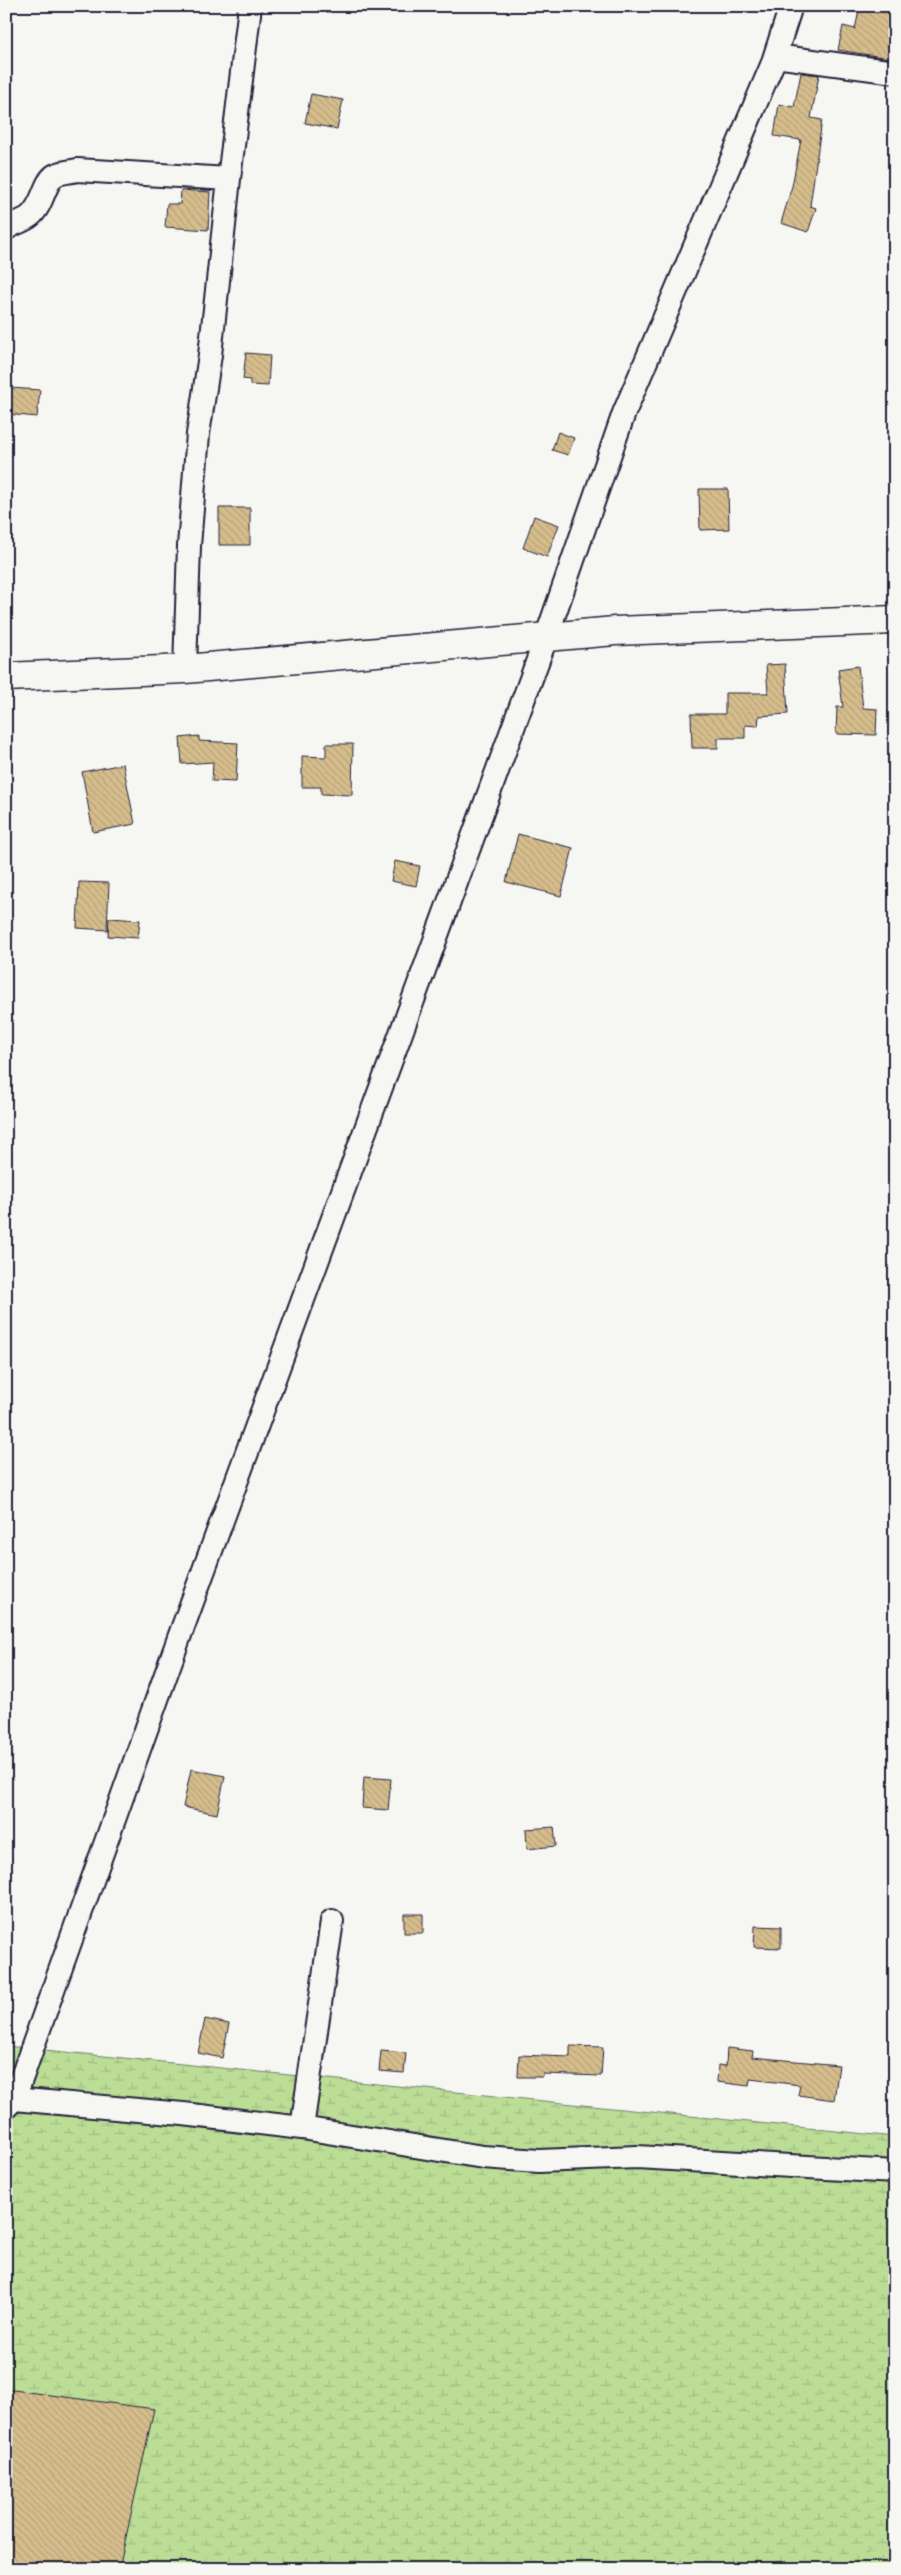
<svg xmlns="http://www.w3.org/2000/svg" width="901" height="2575" font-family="Mali,sans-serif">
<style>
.wetland{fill:url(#wetland-marsh);stroke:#6e8068}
.building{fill:url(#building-back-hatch);stroke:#22223b}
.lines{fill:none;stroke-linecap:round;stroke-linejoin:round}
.street-casing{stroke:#22223b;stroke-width:26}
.secondary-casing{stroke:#22223b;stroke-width:31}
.street{stroke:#f6f6f2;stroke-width:22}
.secondary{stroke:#f6f6f2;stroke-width:28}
</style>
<defs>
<pattern id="wetland-marsh" width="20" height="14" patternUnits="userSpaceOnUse" patternTransform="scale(1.25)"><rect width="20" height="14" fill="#bbdd96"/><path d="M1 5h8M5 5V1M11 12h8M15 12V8" fill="none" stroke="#a0bd82"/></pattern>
<pattern id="building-back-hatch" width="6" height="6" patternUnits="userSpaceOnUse" patternTransform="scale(1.25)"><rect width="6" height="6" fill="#d6bd8c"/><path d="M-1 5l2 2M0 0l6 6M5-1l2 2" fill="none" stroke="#b7a27a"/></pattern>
</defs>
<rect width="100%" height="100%" fill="#f6f6f2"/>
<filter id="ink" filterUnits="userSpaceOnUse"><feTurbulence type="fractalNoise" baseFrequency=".02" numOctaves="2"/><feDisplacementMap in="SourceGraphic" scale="10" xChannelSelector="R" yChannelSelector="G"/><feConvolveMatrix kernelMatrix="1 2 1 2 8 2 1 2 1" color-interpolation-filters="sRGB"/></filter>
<g filter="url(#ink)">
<path class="wetland" d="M 6,2046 L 895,2137 L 895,2569 L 6,2569 Z"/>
<path class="building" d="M 860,6 L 895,6 L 895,59 L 838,50 L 843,26 L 855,29 Z
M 801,73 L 819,75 L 811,118 L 822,120 L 810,206 L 816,208 L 808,232 L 781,223 L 792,186 L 801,140 L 774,136 L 779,104 L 794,107 Z
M 311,94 L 343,100 L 337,129 L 305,123 Z
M 181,190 L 210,192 L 208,230 L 165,227 L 167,204 L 180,204 Z
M 246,353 L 270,355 L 268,386 L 250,385 L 250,380 L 243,379 Z
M 10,388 L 40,390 L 37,417 L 7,414 Z
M 558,432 L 574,438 L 568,455 L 552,450 Z
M 699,489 L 728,489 L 729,529 L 700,530 Z
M 219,508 L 250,508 L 250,545 L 219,545 Z
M 534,516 L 559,525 L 547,557 L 523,548 Z
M 785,664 L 788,714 L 759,716 L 758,726 L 745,725 L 745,738 L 718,738 L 718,748 L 692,748 L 691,714 L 725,714 L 725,693 L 768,693 L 766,665 Z
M 858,666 L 863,708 L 877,709 L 876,735 L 836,734 L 837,707 L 843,707 L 838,669 Z
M 199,736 L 199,741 L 238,743 L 236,782 L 212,781 L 213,762 L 182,764 L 180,738 Z
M 326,744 L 353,744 L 352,795 L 321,794 L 321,787 L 302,787 L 302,756 L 326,757 Z
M 123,764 L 135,824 L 93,832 L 82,772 Z
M 518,834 L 573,848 L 561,896 L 506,882 Z
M 395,861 L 420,866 L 416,886 L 391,881 Z
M 79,882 L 109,883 L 107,930 L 77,928 Z
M 109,918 L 140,920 L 138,938 L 108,936 Z
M 191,1769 L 225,1776 L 217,1814 L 183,1807 Z
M 364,1777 L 391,1779 L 388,1810 L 362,1808 Z
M 554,1827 L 556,1846 L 527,1849 L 526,1829 Z
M 404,1914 L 423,1914 L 423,1933 L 404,1933 Z
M 755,1926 L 781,1927 L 781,1948 L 754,1947 Z
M 205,2019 L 229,2024 L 222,2058 L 198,2053 Z
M 570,2046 L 603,2047 L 601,2076 L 543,2074 L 543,2077 L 518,2077 L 519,2055 L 570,2057 Z
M 727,2048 L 753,2051 L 752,2057 L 839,2065 L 834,2100 L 798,2095 L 800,2085 L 750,2079 L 749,2086 L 717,2082 L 718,2065 L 726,2066 Z
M 381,2051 L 406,2053 L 404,2073 L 379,2071 Z
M 6,2389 L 154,2409 L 119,2569 L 6,2569 Z"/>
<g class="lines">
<g class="street-casing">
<path id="street" d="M 775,56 L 895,72
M 6,229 C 13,223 23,222 30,216 C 43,205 44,184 54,176 C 59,172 70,172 77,170 L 229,179 L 250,6
M 185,669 L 189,546 L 198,434 L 210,355 L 229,179
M 14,2099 L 183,2114 L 302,2128 L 483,2157 L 539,2161 L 637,2157 L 895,2172
M 6,2107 L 14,2099 L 180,1635 L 546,638 L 624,413 L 772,65 L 791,6
M 302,2128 L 332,1921"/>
</g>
<g class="secondary-casing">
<path id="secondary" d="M 6,677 L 185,669 L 615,631 L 895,620"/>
</g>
<use href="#street" class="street"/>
<use href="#secondary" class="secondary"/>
</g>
</g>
<rect width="901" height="2575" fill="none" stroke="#f6f6f2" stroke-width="25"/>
<rect x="12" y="12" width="876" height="2550" fill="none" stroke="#22223b" stroke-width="2" filter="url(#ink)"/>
</svg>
